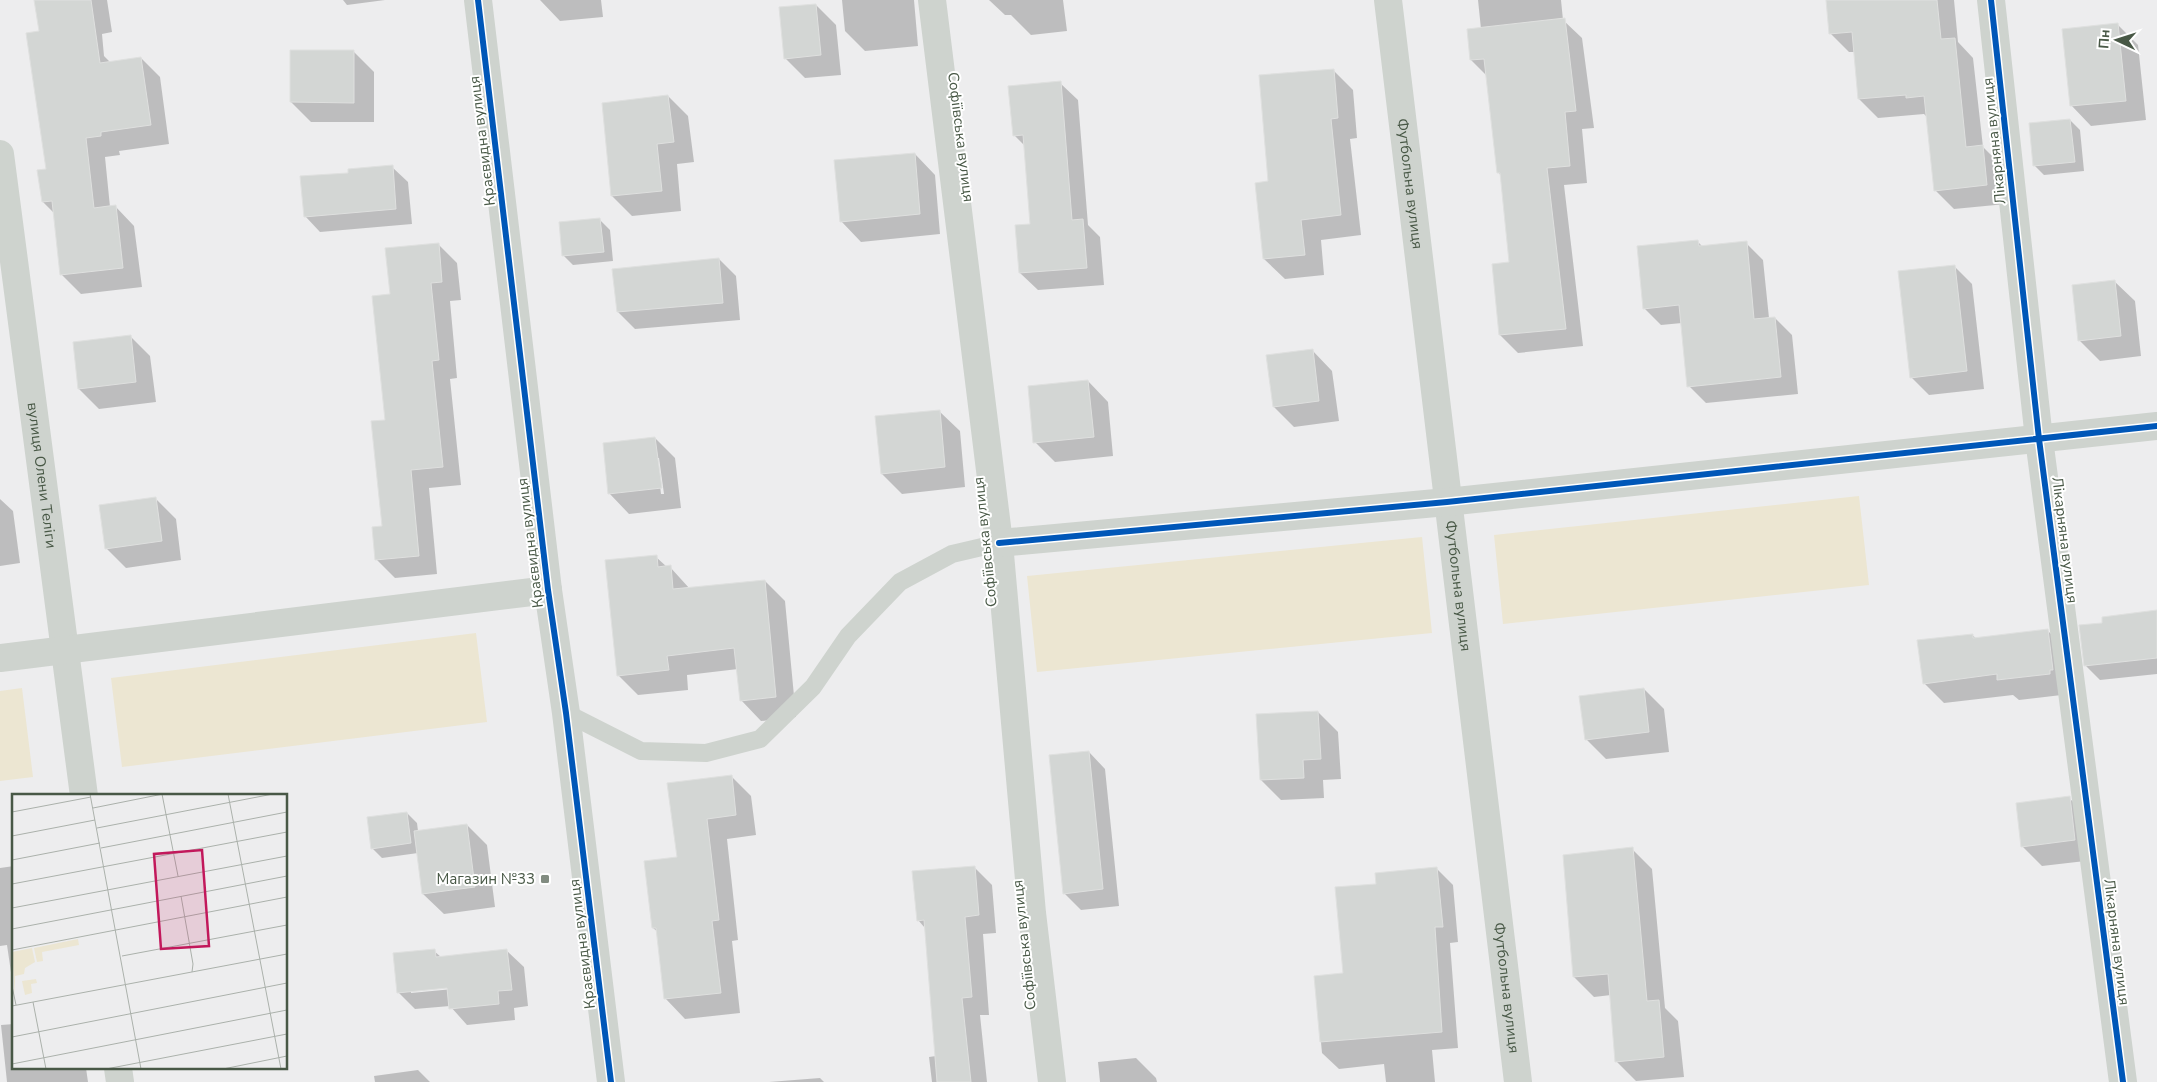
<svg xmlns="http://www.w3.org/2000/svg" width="2157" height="1082" font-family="'Nunito Sans',sans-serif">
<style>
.green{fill:#ece6d2}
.shadow{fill:#0003;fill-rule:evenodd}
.building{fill:#d3d6d4;stroke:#dfe0df}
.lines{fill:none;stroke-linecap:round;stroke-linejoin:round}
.lane{stroke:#ced3ce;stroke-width:18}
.street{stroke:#ced3ce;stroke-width:28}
.cycleway-casing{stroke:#fff;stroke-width:9}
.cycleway{stroke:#0057b8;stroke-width:6}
.poi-dot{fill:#828c81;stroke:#fff;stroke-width:2}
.labels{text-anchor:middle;stroke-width:4;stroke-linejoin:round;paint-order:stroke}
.street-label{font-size:15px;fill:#485846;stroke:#fff}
.poi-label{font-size:15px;fill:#485846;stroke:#fff;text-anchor:end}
.inset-road{fill:none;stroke:#abb1ab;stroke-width:1}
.view{fill:#c2185b;fill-opacity:0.15;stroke:#c2185b;stroke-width:2.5}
.inset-edge{fill:none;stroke:#485846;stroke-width:2.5}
</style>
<rect width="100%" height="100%" fill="#ededee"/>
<path class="green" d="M 1859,496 L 1869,585 L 1503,624 L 1494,535 Z
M 1422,537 L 1432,633 L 1037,672 L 1027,576 Z
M 476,633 L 487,722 L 122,767 L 111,678 Z
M 22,688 L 33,777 L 0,781 L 0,691 Z"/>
<path class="shadow" d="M 36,0 L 107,0 L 112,32 L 102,34 L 104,56 L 110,62 L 141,58 L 160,77 L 169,144 L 119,151 L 120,155 L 105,157 L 110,207 L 115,206 L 134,226 L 142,287 L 81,294 L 62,275 L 54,213 L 43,202 L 47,170 L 40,32 Z
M 343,0 L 385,0 L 347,5 Z
M 540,0 L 601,0 L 603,17 L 560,21 Z
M 842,0 L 914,0 L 918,46 L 865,51 L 845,31 Z
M 989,0 L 1063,0 L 1067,31 L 1031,35 L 1011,15 L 1005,15 Z
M 1478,0 L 1561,0 L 1563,20 L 1582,38 L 1594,128 L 1582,129 L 1587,183 L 1564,185 L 1583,346 L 1518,353 L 1500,335 L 1511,263 L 1502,177 L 1498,172 L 1487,76 L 1471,60 L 1481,29 Z
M 1827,0 L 1954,0 L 1958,42 L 1973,58 L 1983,147 L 2002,166 L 2006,204 L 1954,209 L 1935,190 L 1927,117 L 1924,114 L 1878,118 L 1859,99 L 1855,52 L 1849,52 L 1830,33 Z
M 816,5 L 836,25 L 841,75 L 805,78 L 785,58 Z
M 2118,25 L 2138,45 L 2146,120 L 2091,126 L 2071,105 Z
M 354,52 L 374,72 L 374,122 L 311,122 L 291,102 Z
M 1333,70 L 1353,90 L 1357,138 L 1350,139 L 1361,235 L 1321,240 L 1324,275 L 1285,279 L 1264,259 L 1256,184 L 1269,183 Z
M 1060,83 L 1078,100 L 1088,225 L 1100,237 L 1104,285 L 1038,290 L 1020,273 L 1032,225 L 1025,146 L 1014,135 Z
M 668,96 L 688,116 L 694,162 L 677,164 L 681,211 L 632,216 L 612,196 Z
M 2070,120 L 2080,130 L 2084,171 L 2044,175 L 2034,165 Z
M 915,154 L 935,175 L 940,234 L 861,242 L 841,221 Z
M 392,167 L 408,182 L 412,224 L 320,232 L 305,216 L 349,174 Z
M 600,220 L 610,230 L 613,261 L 573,265 L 563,255 Z
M 1698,242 L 1703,247 L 1746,243 L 1763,260 L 1769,318 L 1775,318 L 1792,335 L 1798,394 L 1706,403 L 1689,386 L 1682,323 L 1661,325 L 1644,308 Z
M 438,244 L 457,263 L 461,300 L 450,301 L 457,378 L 450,379 L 461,485 L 429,488 L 437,574 L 395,578 L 377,560 L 383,527 L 392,296 Z
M 719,259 L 736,276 L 740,320 L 635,329 L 618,312 Z
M 1954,266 L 1972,284 L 1984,389 L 1929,395 L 1911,377 Z
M 2114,281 L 2135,301 L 2141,356 L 2100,361 L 2079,340 Z
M 130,336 L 150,356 L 156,402 L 99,409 L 79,389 Z
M 1312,350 L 1332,371 L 1339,421 L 1294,427 L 1274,407 Z
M 1088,381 L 1108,402 L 1113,456 L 1055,462 L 1035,442 Z
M 939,411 L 960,431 L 965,487 L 902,494 L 882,474 Z
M 655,438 L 675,458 L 681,508 L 629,514 L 609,493 ZM 657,458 L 659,458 L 664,494 L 661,494 Z
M 155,498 L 176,519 L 181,560 L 126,568 L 106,548 Z
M 0,499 L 13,511 L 20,563 L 0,566 Z
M 656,557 L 667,567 L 670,567 L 690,589 L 765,581 L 785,601 L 796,717 L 761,721 L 741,700 L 738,669 L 687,675 L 688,690 L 638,695 L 618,675 Z
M 2157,612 L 2157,674 L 2100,680 L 2086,666 Z
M 2048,631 L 2068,651 L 2070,694 L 2019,700 L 2013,695 L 1944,703 L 1924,683 L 1972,635 L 1977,639 Z
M 1644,689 L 1664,709 L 1669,752 L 1606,759 L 1586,739 Z
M 1318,712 L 1338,732 L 1341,779 L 1323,780 L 1324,798 L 1281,800 L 1261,780 Z
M 1089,752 L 1105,769 L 1119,906 L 1081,910 L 1064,893 Z
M 731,776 L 751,796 L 756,835 L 727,839 L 738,940 L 732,941 L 740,1013 L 685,1019 L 665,998 L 658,932 L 653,928 L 678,858 Z
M 2069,798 L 2090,818 L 2094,860 L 2042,866 L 2022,846 Z
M 407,813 L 417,823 L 418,831 L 467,825 L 487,845 L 495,907 L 444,914 L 423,894 L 418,853 L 382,858 L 372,848 Z
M 1632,849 L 1652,869 L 1665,1008 L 1678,1021 L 1684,1077 L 1636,1081 L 1616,1061 L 1611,995 L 1594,997 L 1574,977 Z
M 14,866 L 14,993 L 7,945 L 0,946 L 0,868 Z
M 974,867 L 992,885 L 996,933 L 983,934 L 989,1015 L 980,1015 L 987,1082 L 932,1082 L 929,1057 L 936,1056 L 925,928 L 918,920 Z
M 1437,869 L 1453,885 L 1458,942 L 1450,943 L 1458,1048 L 1432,1050 L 1435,1082 L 1386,1082 L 1384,1064 L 1339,1069 L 1322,1053 L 1315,977 L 1344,974 Z
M 434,951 L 441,957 L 507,951 L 524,967 L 528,1006 L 514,1008 L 515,1020 L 467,1025 L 450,1006 L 415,1009 L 398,992 ZM 453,986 L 453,989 L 411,993 L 411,990 Z
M 14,1024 L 14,1068 L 86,1068 L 88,1082 L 7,1082 L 1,1025 Z
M 1136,1058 L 1156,1078 L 1157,1082 L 1100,1082 L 1098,1062 Z
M 418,1070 L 430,1082 L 375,1082 L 374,1076 Z
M 820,1078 L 824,1082 L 769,1082 Z"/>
<path class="building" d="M 34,0 L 91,0 L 100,63 L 141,57 L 151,125 L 101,132 L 101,136 L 86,138 L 94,208 L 116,205 L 123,268 L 60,275 L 52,201 L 42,202 L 37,170 L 46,169 L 26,33 L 39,31 Z
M 1826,0 L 1937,0 L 1941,39 L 1955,38 L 1966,147 L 1983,145 L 1987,185 L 1934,191 L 1924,96 L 1906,98 L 1906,95 L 1858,99 L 1852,32 L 1829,34 Z
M 816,4 L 821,55 L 784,59 L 779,7 Z
M 1565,18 L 1576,111 L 1565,112 L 1570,166 L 1547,168 L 1566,329 L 1499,335 L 1492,264 L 1509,262 L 1500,173 L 1497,173 L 1484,59 L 1470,60 L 1467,29 Z
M 2118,23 L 2126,101 L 2070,106 L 2062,29 Z
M 290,50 L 354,50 L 354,103 L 290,102 Z
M 1334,69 L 1338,118 L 1331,119 L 1341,215 L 1301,220 L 1305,255 L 1263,259 L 1255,183 L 1268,181 L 1259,75 Z
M 1061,81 L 1072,220 L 1083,219 L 1087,268 L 1019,273 L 1015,225 L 1030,224 L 1023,135 L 1013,136 L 1008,86 Z
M 668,95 L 674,142 L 657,144 L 662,191 L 611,196 L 602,103 Z
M 2070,119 L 2075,162 L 2033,166 L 2029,123 Z
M 915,153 L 920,214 L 840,222 L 834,160 Z
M 393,165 L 396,209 L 304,217 L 300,176 L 348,173 L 348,169 Z
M 600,218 L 604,252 L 562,256 L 559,222 Z
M 1698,240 L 1699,246 L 1747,241 L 1754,319 L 1775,317 L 1781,377 L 1687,387 L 1679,305 L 1643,309 L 1637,246 Z
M 439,243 L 442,282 L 431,283 L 439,360 L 432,361 L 443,467 L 411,470 L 419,556 L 375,560 L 372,527 L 382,526 L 371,421 L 385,420 L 372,296 L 390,294 L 385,248 Z
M 719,258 L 723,303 L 617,312 L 612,269 Z
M 1955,265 L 1967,371 L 1910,378 L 1898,271 Z
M 2115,280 L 2121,336 L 2078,341 L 2072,285 Z
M 131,335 L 136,382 L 78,389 L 73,342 Z
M 1313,349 L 1319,401 L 1273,407 L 1266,355 Z
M 1088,380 L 1094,437 L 1033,443 L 1028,386 Z
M 940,410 L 945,467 L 881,474 L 875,416 Z
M 655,437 L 662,488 L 608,494 L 603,443 Z
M 156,497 L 162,541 L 105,549 L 99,505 Z
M 657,555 L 658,567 L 671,565 L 673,589 L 765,580 L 776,697 L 740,701 L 734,648 L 667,656 L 669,670 L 617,676 L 605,560 Z
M 2157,610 L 2157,658 L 2084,666 L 2079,625 L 2102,623 L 2102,617 Z
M 2048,629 L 2053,670 L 2050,670 L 2050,674 L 1997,680 L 1997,674 L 1923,684 L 1917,640 L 1973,634 L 1973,638 Z
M 1644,688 L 1649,732 L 1585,740 L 1579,696 Z
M 1318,711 L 1321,759 L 1303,760 L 1304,778 L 1260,780 L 1256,714 Z
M 1089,751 L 1103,889 L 1063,894 L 1049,755 Z
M 732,775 L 736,815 L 707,819 L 719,920 L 712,921 L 721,993 L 664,999 L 656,928 L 652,928 L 644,861 L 677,857 L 667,783 Z
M 2070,796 L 2075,840 L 2021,847 L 2016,803 Z
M 407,812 L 411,843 L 371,849 L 367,817 Z
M 467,824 L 475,887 L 422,894 L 414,831 Z
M 1633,847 L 1647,1001 L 1659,1000 L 1664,1057 L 1615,1062 L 1608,974 L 1573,977 L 1563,855 Z
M 975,866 L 979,915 L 965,917 L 972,997 L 962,998 L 971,1082 L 937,1082 L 924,920 L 917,921 L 912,871 Z
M 1437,867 L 1443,927 L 1435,927 L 1442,1032 L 1320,1042 L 1314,976 L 1343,973 L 1335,887 L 1376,884 L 1375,873 Z
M 435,949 L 436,957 L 507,949 L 512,990 L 498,991 L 499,1004 L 449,1009 L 447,988 L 397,993 L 393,953 Z"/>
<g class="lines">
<path class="lane" d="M 566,713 L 641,751 L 706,753 L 760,739 L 813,687 L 848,636 L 900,582 L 952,554 L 999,543"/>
<g class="street">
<path d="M 478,0 L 548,590 L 566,713 L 611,1082"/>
<path d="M 932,0 L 999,543 L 1032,913 L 1052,1082"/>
<path id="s1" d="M 1388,0 L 1518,1082"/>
<path d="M 1991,0 L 2039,439 L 2123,1082"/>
<path id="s2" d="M 0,154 L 84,796"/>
<path d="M 999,543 L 1447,502 L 2157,426"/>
<path d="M 0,658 L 548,590"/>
<path d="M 118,1068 L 120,1082"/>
</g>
<g class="cycleway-casing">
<path id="cycleway" d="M 478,0 L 548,590 L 566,713 L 611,1082
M 1991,0 L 2039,439 L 2123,1082
M 999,543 L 1447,502 L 2157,426"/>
</g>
<use href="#cycleway" class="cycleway"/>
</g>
<rect class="poi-dot" x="540" y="874" width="10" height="10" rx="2.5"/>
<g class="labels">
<g class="street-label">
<text transform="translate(961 137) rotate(83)" y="5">Софіївська вулиця</text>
<text transform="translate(482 141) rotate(-97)" y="5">Краєвидна вулиця</text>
<text transform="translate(1994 141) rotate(-96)" y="5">Лікарняна вулиця</text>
<text dy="5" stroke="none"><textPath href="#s1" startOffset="185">Футбольна вулиця</textPath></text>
<text dy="5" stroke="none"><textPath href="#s2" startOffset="324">вулиця Олени Теліги</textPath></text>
<text transform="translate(2065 540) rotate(83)" y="5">Лікарняна вулиця</text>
<text transform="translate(985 542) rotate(-96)" y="5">Софіївська вулиця</text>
<text transform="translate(530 543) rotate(-97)" y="5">Краєвидна вулиця</text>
<text dy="5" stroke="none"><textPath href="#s1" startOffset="590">Футбольна вулиця</textPath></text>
<text transform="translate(2117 942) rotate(83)" y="5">Лікарняна вулиця</text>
<text transform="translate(582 944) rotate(-97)" y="5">Краєвидна вулиця</text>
<text transform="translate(1024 945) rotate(-96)" y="5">Софіївська вулиця</text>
<text dy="5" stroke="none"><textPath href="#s1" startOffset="995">Футбольна вулиця</textPath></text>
</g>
<g class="poi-label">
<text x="535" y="884">Магазин №33</text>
</g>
</g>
<g transform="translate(12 794)">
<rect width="275" height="275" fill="#ededee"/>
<path d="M 66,145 L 67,151 L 30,158 L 31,167 L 25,168 L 22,154 ZM 20,154 L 23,168 L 13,174 L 12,180 L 3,182 L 3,202 L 0,158 ZM 24,185 L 25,189 L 19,190 L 20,199 L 13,201 L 10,187 Z" fill="#ece6d2"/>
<path class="inset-road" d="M 78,0 L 129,275M 150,0 L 166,82M 216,0 L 269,275M 81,14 L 151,0M 0,18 L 79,3M 85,34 L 261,0M 0,42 L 83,26M 89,54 L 275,18M 0,66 L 88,49M 0,90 L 275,38M 169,102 L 181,170 L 180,178M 0,114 L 275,62M 0,135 L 275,82M 0,156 L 275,103M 110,162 L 275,131M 0,192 L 4,211M 21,208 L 34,275M 0,212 L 275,160M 0,243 L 275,189M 0,270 L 275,216M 94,275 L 275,240M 211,275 L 275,262"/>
<path class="view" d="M 190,56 L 197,152 L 149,155 L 142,60 Z"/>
<rect width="275" height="275" class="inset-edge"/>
</g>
<g transform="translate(2117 40) rotate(274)" stroke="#ffffff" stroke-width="4" paint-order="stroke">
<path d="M0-4L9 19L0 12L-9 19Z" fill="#485846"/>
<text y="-8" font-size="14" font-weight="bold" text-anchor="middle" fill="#485846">Пн</text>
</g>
</svg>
